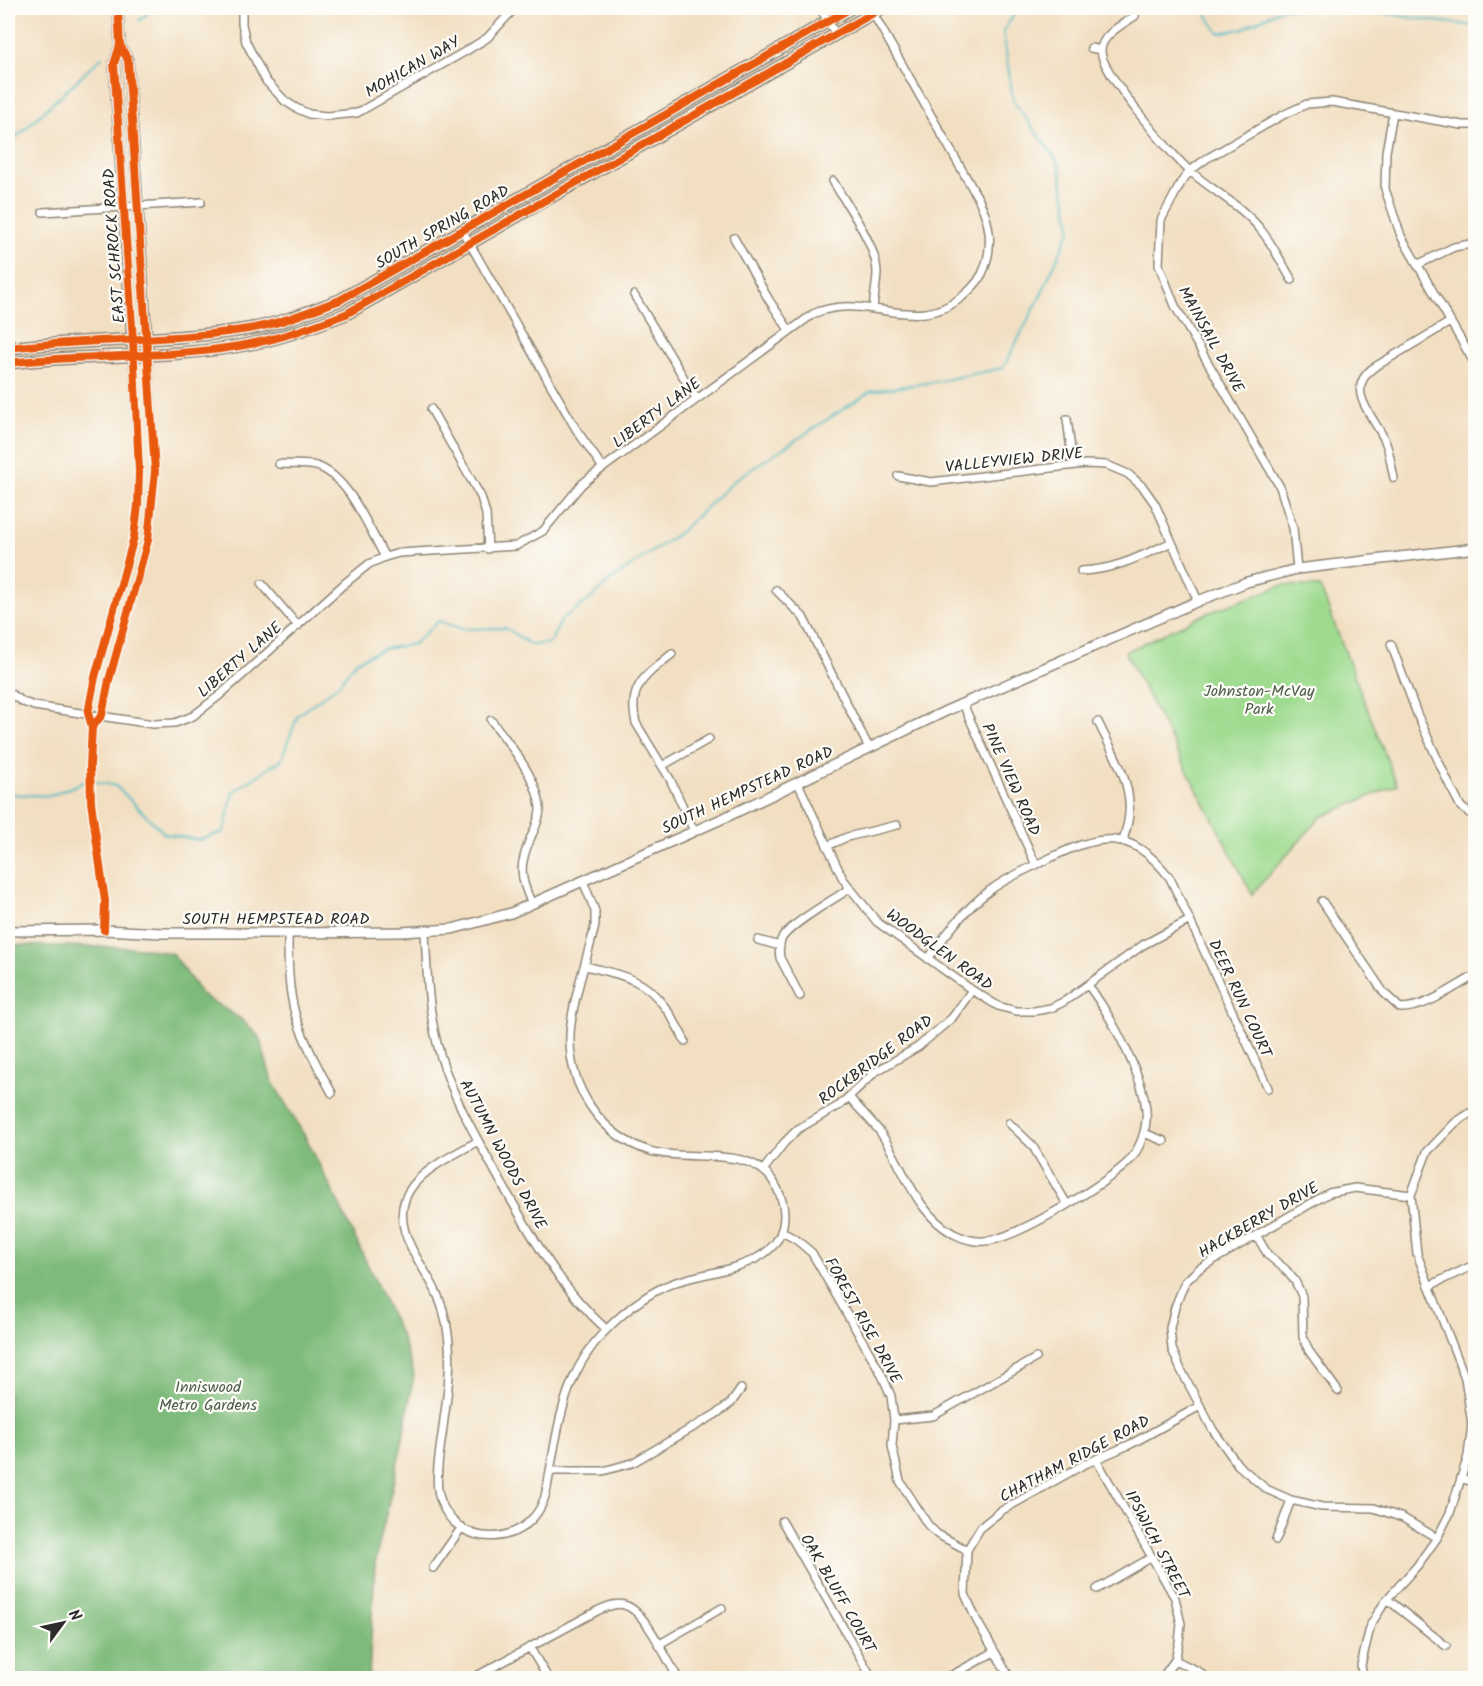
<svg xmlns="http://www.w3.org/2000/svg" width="1483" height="1686" font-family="Kalam,sans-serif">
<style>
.green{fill:#9edb8f;stroke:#64835d;stroke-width:1.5}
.forest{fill:#7ebb7a;stroke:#547352;stroke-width:1.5}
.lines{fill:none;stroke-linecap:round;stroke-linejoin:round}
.stream{stroke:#4ab9c1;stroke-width:2}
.minor-casing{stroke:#8e8576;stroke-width:10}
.tertiary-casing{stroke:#8e8576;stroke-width:12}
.secondary-casing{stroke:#8e8576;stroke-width:14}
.minor{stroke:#fff;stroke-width:7}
.tertiary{stroke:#fff;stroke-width:9}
.secondary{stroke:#fbe6c4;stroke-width:10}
.cycleway-casing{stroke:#fdfcf7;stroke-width:11}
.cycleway{stroke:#e8590c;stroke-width:8}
.labels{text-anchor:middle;stroke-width:4.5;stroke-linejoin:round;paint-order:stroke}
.street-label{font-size:16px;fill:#2b2b2b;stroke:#fdfcf7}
.park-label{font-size:16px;fill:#4e6049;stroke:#fdfcf7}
</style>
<rect width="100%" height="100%" fill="#fdfcf7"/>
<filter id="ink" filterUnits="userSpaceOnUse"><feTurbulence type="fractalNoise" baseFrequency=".0167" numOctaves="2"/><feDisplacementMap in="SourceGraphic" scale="12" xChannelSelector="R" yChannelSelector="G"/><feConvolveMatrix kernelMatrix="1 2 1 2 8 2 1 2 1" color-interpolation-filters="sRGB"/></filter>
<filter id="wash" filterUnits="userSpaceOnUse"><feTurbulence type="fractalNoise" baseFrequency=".008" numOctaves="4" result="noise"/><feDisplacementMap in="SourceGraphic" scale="24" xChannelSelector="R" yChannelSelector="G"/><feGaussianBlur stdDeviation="1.35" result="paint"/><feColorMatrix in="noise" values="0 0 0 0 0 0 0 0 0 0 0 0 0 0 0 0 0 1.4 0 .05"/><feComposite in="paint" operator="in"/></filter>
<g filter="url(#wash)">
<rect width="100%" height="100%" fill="#f2dfc2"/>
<path class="green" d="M 1283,585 L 1320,587 L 1397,785 L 1321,817 L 1252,894 L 1125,652 L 1205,614 Z"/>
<path class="forest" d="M 8,945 L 144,948 L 173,954 L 202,995 L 241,1019 L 259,1037 L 272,1081 L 306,1138 L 339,1204 L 401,1336 L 414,1374 L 403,1439 L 375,1563 L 369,1676 L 365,1678 L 8,1678 Z"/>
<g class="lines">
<path class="stream" d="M 1202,8 L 1219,33 L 1242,29 L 1283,8 L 1355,9 L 1434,21 L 1476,26
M 139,21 L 153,8
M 8,145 L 102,57
M 8,794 L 50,796 L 83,782 L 97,782 L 116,786 L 165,834 L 198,840 L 224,832 L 233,792 L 281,760 L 298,715 L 337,686 L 356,661 L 383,649 L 414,644 L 438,621 L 463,629 L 506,628 L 531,645 L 550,643 L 562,619 L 588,601 L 612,579 L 679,533 L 736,479 L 871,391 L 934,382 L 1003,368 L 1039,299 L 1071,228 L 1059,164 L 1013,100 L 1003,32 L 1018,8"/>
</g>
</g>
<g filter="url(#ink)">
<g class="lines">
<g class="minor-casing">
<path id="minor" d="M 242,8 L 242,24 L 246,42 L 266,81 L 285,101 L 296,108 L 309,114 L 327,116 L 357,113 L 466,51 L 487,38 L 515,8
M 820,8 L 835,33
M 1135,16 C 1123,24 1101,35 1101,51 C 1101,72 1172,156 1190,171 C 1213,191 1242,206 1261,230 C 1273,245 1282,264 1292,280
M 1091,48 L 1101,50
M 1393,113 L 1386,152 L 1385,189 L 1401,236 L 1476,366
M 833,181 C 847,206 875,242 877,271 C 877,283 874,296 873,309
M 43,212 L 201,202
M 462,230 L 576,429 L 603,468
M 734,238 L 769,300 L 789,330
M 1417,265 L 1454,247 L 1476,243
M 634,295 L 696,398
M 431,409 L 481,497 L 486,514 L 488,549
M 1067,419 L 1073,465
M 279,464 C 290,465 304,463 316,466 C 348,475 369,529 385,557
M 898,476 L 931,482 L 1085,464 L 1107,465 L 1128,474 L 1143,487 L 1155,504 L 1198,601
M 1394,478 C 1391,466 1390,452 1385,441 C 1375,417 1343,391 1373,368 L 1450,322
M 1297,569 L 1293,528 L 1280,487 L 1175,306 L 1159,265 L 1161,220 L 1182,181 L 1190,171 L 1206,159 L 1283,115 L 1307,104 L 1332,102 L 1462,125 L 1476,125
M 1081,571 C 1115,570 1141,556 1172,542
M 262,584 L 298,626
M 776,590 L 803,617 L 869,748
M 1391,644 L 1417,714 L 1448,782 L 1461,807 L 1476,818
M 672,654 C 646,675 627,686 636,723 L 670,779 L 694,831
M 8,692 L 23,702 L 34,706 L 153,724 L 175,723 L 193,716 L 220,695 L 344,584 L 369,564 L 385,557 L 399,553 L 516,546 L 543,531 L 582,484 L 592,476 L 813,314 C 866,290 915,337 963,296 C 973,288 981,279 985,267 C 993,243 990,223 979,200 L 870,8
M 963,704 L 1036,865
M 491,720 C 508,742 540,781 540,810 C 539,819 535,829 531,837 C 519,864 519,877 532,904
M 1098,722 C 1111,750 1132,781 1129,813 C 1129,822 1125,832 1123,841
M 92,727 L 102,715 L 109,680 L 148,540 L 155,471 L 148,354
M 662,766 L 709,739
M 798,783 L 843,879 L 877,922 L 972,990 L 998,1006 L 1016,1011 L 1034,1011 L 1051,1008 L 1065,1001 L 1143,945 L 1190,920
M 827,846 L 847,837 L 897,825
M 1322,901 L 1384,993 L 1400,1008 C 1427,1008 1452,988 1476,975
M 104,930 L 105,901 L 91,802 L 90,765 L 92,727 L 88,713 L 95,677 L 134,537 L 138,505 L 139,471 L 133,355
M 425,931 C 427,973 428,1014 440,1054 C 452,1096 475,1135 496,1173 C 528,1230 557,1285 606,1329
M 288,933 C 288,960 288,991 296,1017 C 305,1044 318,1068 332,1093
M 758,940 L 780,946
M 928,959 C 946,934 964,910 989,891 C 1006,878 1027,869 1046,860 C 1099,834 1130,826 1170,878 L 1268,1088
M 585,966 C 602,970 619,973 635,981 C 658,991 674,1019 685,1041
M 800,996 L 780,958 C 779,952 779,946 781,940 C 788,925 834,899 849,889
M 850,1098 C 859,1109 871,1120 880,1132 C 904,1167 915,1213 954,1234 C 964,1239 974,1242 985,1241 C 1014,1240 1112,1181 1131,1159 C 1139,1149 1145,1134 1146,1121 C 1150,1085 1109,1013 1088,985
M 1009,1123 L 1032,1145 L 1067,1204
M 1144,1133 L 1164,1141
M 478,1141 C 434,1166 381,1187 411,1247 C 419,1264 431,1279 438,1296 C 455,1336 450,1378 444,1419 C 442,1440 434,1476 439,1495 C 453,1553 536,1550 547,1488 C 558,1429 562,1374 607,1329 C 626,1310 650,1291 676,1282 C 713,1269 784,1269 784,1215 C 784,1206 781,1196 777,1188 C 756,1142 691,1163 650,1151 C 600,1136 568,1086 570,1034 C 572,1001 587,959 595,926 L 595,911 L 583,881
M 764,1169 L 784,1143 L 798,1129 L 840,1105 L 875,1072 L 918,1047 L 952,1018 L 972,990
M 1411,1195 L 1355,1188 L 1329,1193 L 1200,1268 L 1185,1282 L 1175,1307 L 1170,1328 L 1172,1349 L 1181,1370 L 1213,1430 L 1238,1465 L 1266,1489 L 1291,1500 L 1322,1507 L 1374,1508 L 1403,1518 L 1437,1538
M 781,1231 L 798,1241 L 812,1253 L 881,1373 L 891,1396 L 894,1420 L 892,1446 L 900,1481 L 928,1525 L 937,1534 L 967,1550
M 1256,1235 L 1268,1255 L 1285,1269 L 1295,1281 L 1302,1296 L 1303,1337 L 1309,1351 L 1338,1391
M 1429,1286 L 1476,1264
M 894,1420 L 933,1416 L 1036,1358
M 1096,1459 L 1175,1598 L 1181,1624 L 1179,1642 L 1175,1660 L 1162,1678
M 550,1471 L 603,1471 L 632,1463 L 716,1414 L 731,1403 L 741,1389
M 1462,1479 L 1476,1482
M 782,1521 L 872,1678
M 1276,1540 L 1291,1500
M 433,1568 L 462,1527
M 1097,1589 L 1152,1557
M 1387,1599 L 1446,1646
M 658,1645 L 722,1608
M 530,1648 L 548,1678
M 1175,1660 L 1199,1672 L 1207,1678
M 473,1678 L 599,1610 C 608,1606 618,1602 627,1606 C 646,1613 667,1660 678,1678
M 947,1678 L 994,1652
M 1010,1678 L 977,1621 L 965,1594 L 967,1550 L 981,1527 L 1001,1511 L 1083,1465 L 1131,1444 L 1200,1406
M 1363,1678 L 1361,1665 L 1371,1624 L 1387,1599 L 1417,1566 L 1437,1538 L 1450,1513 L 1468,1456 L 1472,1424 L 1465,1378 L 1417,1254 L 1411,1195 L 1427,1152 L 1455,1123 L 1476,1109"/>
</g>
<g class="tertiary-casing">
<path id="tertiary" d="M 118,8 L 120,45 L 114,64 L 133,355
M 120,45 L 128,60 L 148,354
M 8,931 L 104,930 L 162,933 L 288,933 L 401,932 L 452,929 L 511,913 L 726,817 L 948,710 L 1198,601 L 1247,582 L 1297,569 L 1476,548"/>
</g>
<g class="secondary-casing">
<path id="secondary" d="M 8,348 C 87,338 169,342 248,329 C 280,324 310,311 340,300 L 665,115 L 851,8
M 8,363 C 89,353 174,360 255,343 C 286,337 316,325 346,314 L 882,8"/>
</g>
<use href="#minor" class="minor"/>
<use href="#tertiary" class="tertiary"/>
<use href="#secondary" class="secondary"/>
<g class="cycleway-casing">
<path id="cycleway" d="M 8,348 C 87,338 169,342 248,329 C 280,324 310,311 340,300 L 665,115 L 851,8
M 8,363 C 89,353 174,360 255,343 C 286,337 316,325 346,314 L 882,8
M 92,727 L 102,715 L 109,680 L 148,540 L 155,471 L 128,60 L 120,45
M 104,930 L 105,901 L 91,802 L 90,765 L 92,727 L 88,713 L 95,677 L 134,537 L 138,505 L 139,471 L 133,340 L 114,64 L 120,45 L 118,8"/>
</g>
<use href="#cycleway" class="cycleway"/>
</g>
</g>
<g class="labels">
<g class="street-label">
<text transform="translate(412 66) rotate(-30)" y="6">MOHICAN WAY</text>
<text transform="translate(442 226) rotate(-30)" y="6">SOUTH SPRING ROAD</text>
<text transform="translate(113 246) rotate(-94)" y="6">EAST SCHROCK ROAD</text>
<text transform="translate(1212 339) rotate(61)" y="6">MAINSAIL DRIVE</text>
<text transform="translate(656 412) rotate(-37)" y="6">LIBERTY LANE</text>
<text transform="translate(1014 459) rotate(-6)" y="6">VALLEYVIEW DRIVE</text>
<text transform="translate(239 659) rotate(-41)" y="6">LIBERTY LANE</text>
<text transform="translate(1012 779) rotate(66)" y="6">PINE VIEW ROAD</text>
<text transform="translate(747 789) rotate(-25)" y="6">SOUTH HEMPSTEAD ROAD</text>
<text x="276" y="924">SOUTH HEMPSTEAD ROAD</text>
<text transform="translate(940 949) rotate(36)" y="6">WOODGLEN ROAD</text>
<text transform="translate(1241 998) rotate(65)" y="6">DEER RUN COURT</text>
<text transform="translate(875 1059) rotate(-37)" y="6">ROCKBRIDGE ROAD</text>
<text transform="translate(504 1154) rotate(62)" y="6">AUTUMN WOODS DRIVE</text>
<text transform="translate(1258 1219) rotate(-30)" y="6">HACKBERRY DRIVE</text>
<text transform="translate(864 1320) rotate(61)" y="6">FOREST RISE DRIVE</text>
<text transform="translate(1074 1458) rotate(-28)" y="6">CHATHAM RIDGE ROAD</text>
<text transform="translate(1158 1544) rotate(62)" y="6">IPSWICH STREET</text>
<text transform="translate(839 1593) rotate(60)" y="6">OAK BLUFF COURT</text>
</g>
<g class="park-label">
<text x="1259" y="696">Johnston-McVay<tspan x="1259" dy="18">Park</tspan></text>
<text x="208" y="1392">Inniswood<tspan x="208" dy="18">Metro Gardens</tspan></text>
</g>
</g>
<rect width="1483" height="1686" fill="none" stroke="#fdfcf7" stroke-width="30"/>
<g transform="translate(63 1623) rotate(57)" stroke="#fdfcf7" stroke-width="4.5" paint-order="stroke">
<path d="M0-4.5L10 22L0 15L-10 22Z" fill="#2b2b2b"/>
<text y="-9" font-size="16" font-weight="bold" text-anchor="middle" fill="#2b2b2b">N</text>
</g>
</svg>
